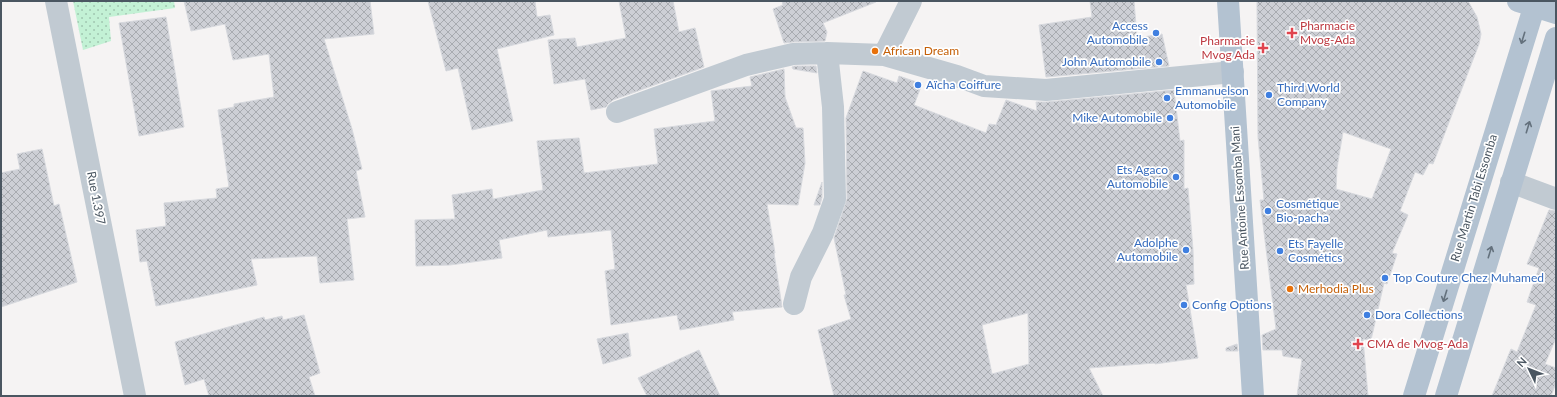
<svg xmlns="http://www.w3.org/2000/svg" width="1557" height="397" font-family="Lato,sans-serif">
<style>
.grass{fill:url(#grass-dots)}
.building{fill:url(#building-cross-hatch);stroke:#d7d9de;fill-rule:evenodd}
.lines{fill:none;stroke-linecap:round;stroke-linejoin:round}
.minor{stroke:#c1cad2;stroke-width:22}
.major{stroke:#b3c2d1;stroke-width:22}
.oneway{stroke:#64717d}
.shop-dot{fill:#3f7fe0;stroke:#fff;stroke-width:1.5}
.health-dot{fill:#e0444e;stroke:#fff;stroke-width:1.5}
.food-dot{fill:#e8710a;stroke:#fff;stroke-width:1.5}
.labels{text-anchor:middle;stroke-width:3.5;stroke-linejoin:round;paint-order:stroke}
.shop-label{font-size:12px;fill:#366cbe;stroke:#fff;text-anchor:start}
.health-label{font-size:12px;fill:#be3a42;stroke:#fff;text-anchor:start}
.food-label{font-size:12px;fill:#c56008;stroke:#fff;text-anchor:start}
.street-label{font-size:12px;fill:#4a5661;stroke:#fff}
</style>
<defs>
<pattern id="grass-dots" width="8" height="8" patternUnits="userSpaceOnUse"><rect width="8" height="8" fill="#c3f1d5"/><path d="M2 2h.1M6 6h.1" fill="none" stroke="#a0c6b0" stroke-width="1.8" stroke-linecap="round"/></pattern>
<pattern id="building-cross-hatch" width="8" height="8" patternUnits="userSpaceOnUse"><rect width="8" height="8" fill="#cdcfd5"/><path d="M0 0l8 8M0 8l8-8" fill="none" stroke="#a8abb0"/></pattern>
</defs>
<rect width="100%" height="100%" fill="#f5f3f3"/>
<path class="grass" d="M 73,1 L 174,1 L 175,8 L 109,17 L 111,41 L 83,50 Z"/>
<path class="building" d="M 184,1 L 370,1 L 374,34 L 324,39 L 352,129 L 362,169 L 356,171 L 365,217 L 347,219 L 354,280 L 320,283 L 317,256 L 251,259 L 257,285 L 156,306 L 147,261 L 140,262 L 136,230 L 166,226 L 164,203 L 217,198 L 216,189 L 229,187 L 218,110 L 234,107 L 234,104 L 274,97 L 269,54 L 233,60 L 225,24 L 191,31 Z
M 428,1 L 535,1 L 537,17 L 550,15 L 554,35 L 497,49 L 513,121 L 472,130 L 458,68 L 446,71 Z
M 619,1 L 673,1 L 679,32 L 695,28 L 704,67 L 613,100 L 608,104 L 606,107 L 591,110 L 585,79 L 554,84 L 548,40 L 575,38 L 577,47 L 626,38 Z
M 782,1 L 876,1 L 876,2 L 823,23 L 827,32 L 825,41 L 793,42 L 784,43 L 773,9 L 783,5 Z
M 1090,1 L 1134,1 L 1137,38 L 1162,34 L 1169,66 L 1046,77 L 1039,25 L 1092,17 Z
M 1257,1 L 1468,1 L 1477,17 L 1481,34 L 1479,44 L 1433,164 L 1429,163 L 1423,175 L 1415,172 L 1400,211 L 1408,215 L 1392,253 L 1397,254 L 1387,284 L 1384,283 L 1371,340 L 1363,339 L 1368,396 L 1297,396 L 1302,359 L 1283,356 L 1282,350 L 1263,350 L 1262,335 L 1276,329 L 1260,200 L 1264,200 L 1258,137 ZM 1343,132 L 1391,149 L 1372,199 L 1336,189 L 1337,168 Z
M 166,17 L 184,127 L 139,136 L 119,23 Z
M 795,66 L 816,66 L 817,73 L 793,69 L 792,67 Z
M 784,69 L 785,97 L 796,128 L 803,128 L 805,163 L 798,205 L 767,204 L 775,253 L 774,253 L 782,307 L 732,312 L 734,320 L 680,330 L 677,315 L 611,325 L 605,271 L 615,269 L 611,230 L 548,237 L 547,230 L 499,240 L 502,258 L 450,265 L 416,266 L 415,220 L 455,219 L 452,195 L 492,189 L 493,199 L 543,190 L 537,141 L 579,138 L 584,173 L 658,164 L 654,129 L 715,121 L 711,91 L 752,86 L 750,77 Z
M 863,71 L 897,83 L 899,76 L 922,84 L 914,105 L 986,133 L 989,124 L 996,125 L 1006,100 L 1037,111 L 1036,102 L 1047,102 L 1174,90 L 1180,141 L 1184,140 L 1184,189 L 1188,188 L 1193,250 L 1194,284 L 1186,285 L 1198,358 L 1155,364 L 1155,363 L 1089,368 L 1103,396 L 834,396 L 818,330 L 851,319 L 844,295 L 846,295 L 834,238 L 847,199 L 846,118 ZM 1028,313 L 1029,364 L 992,374 L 982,325 Z
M 42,149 L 54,206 L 59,204 L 77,282 L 1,307 L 1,173 L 20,169 L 17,154 Z
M 822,182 L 822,197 L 820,205 L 814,205 Z
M 1549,210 L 1556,211 L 1556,338 L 1545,364 L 1556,368 L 1556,383 L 1551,396 L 1492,396 L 1511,349 L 1517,352 L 1536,305 L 1527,302 L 1539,268 L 1527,264 Z
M 304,315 L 320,373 L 309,377 L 315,396 L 209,396 L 204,379 L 185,385 L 175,342 L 264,317 L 265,320 L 282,316 L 283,320 Z
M 628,333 L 631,356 L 603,364 L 597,339 Z
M 1237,344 L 1238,351 L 1226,351 L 1226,348 Z
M 699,350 L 720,396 L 647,396 L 638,378 Z"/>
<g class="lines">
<path class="minor" d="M 56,1 L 135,396
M 884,55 L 911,1
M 617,112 L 746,65 L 793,54 L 827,53 L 884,55 L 957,76 L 984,86 L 1046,90 L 1233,72
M 1511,182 L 1556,199
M 794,304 L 801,277 L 823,233 L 835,199 L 833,107 L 827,53"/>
<path class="major" d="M 1228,1 L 1253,396
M 1518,1 L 1556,13
M 1414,396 L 1536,1
M 1446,396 L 1556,38"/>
</g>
<defs><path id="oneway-shaft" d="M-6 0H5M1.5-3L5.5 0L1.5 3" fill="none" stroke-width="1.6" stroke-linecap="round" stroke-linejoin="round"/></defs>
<g class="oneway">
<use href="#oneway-shaft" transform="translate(1523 38) rotate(107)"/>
<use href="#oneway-shaft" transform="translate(1528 127) rotate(-73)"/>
<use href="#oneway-shaft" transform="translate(1490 252) rotate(-73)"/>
<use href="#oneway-shaft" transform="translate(1445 296) rotate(107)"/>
</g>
<g class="shop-dot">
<circle cx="1156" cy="33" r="4"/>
<circle cx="1159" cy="62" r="4"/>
<circle cx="918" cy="85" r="4"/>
<circle cx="1269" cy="95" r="4"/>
<circle cx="1167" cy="98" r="4"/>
<circle cx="1170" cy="118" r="4"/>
<circle cx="1176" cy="177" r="4"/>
<circle cx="1268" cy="211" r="4"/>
<circle cx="1186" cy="250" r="4"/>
<circle cx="1280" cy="251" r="4"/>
<circle cx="1385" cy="278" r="4"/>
<circle cx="1184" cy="305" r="4"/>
<circle cx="1367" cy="315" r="4"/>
</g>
<g class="health-dot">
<path d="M1290 27h4v4h4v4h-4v4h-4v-4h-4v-4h4z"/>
<path d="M1261 42h4v4h4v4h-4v4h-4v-4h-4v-4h4z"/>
<path d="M1356 338h4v4h4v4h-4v4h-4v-4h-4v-4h4z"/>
</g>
<g class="food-dot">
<circle cx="875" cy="51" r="4"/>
<circle cx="1290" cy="289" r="4"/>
</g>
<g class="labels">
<g class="shop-label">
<text x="1148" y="30" text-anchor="end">Access<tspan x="1148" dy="14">Automobile</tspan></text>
<text x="1151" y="66" text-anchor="end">John Automobile</text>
<text x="926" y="89">Aïcha Coiffure</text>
<text x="1277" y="92">Third World<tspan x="1277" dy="14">Company</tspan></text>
<text x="1175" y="95">Emmanuelson<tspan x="1175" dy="14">Automobile</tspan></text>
<text x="1162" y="122" text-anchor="end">Mike Automobile</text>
<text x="1168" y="174" text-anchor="end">Ets Agaco<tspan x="1168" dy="14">Automobile</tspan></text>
<text x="1276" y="208">Cosmétique<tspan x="1276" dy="14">Bio-pacha</tspan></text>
<text x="1178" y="247" text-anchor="end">Adolphe<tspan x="1178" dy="14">Automobile</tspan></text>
<text x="1288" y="248">Ets Fayelle<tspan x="1288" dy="14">Cosmétics</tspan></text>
<text x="1393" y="282">Top Couture Chez Muhamed</text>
<text x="1192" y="309">Config Options</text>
<text x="1375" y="319">Dora Collections</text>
</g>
<g class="health-label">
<text x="1300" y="30">Pharmacie<tspan x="1300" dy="14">Mvog-Ada</tspan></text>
<text x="1255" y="45" text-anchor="end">Pharmacie<tspan x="1255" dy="14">Mvog Ada</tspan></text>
<text x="1367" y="348">CMA de Mvog-Ada</text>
</g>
<g class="food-label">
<text x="883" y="55">African Dream</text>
<text x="1298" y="293">Merhodia Plus</text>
</g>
<g class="street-label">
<text transform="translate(96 198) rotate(79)" y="4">Rue 1.397</text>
<text transform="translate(1240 198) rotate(-94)" y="4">Rue Antoine Essomba Mani</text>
<text transform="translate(1474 198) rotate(-73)" y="4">Rue Martin Tabi Essomba</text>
</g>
</g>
<rect width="1557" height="397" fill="none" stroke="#4a5661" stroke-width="4"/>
<g transform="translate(1529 369) rotate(313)" stroke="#ffffff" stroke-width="3" paint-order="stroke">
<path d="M0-3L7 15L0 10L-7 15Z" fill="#4a5661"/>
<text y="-6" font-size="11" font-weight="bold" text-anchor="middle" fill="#4a5661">N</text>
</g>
</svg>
